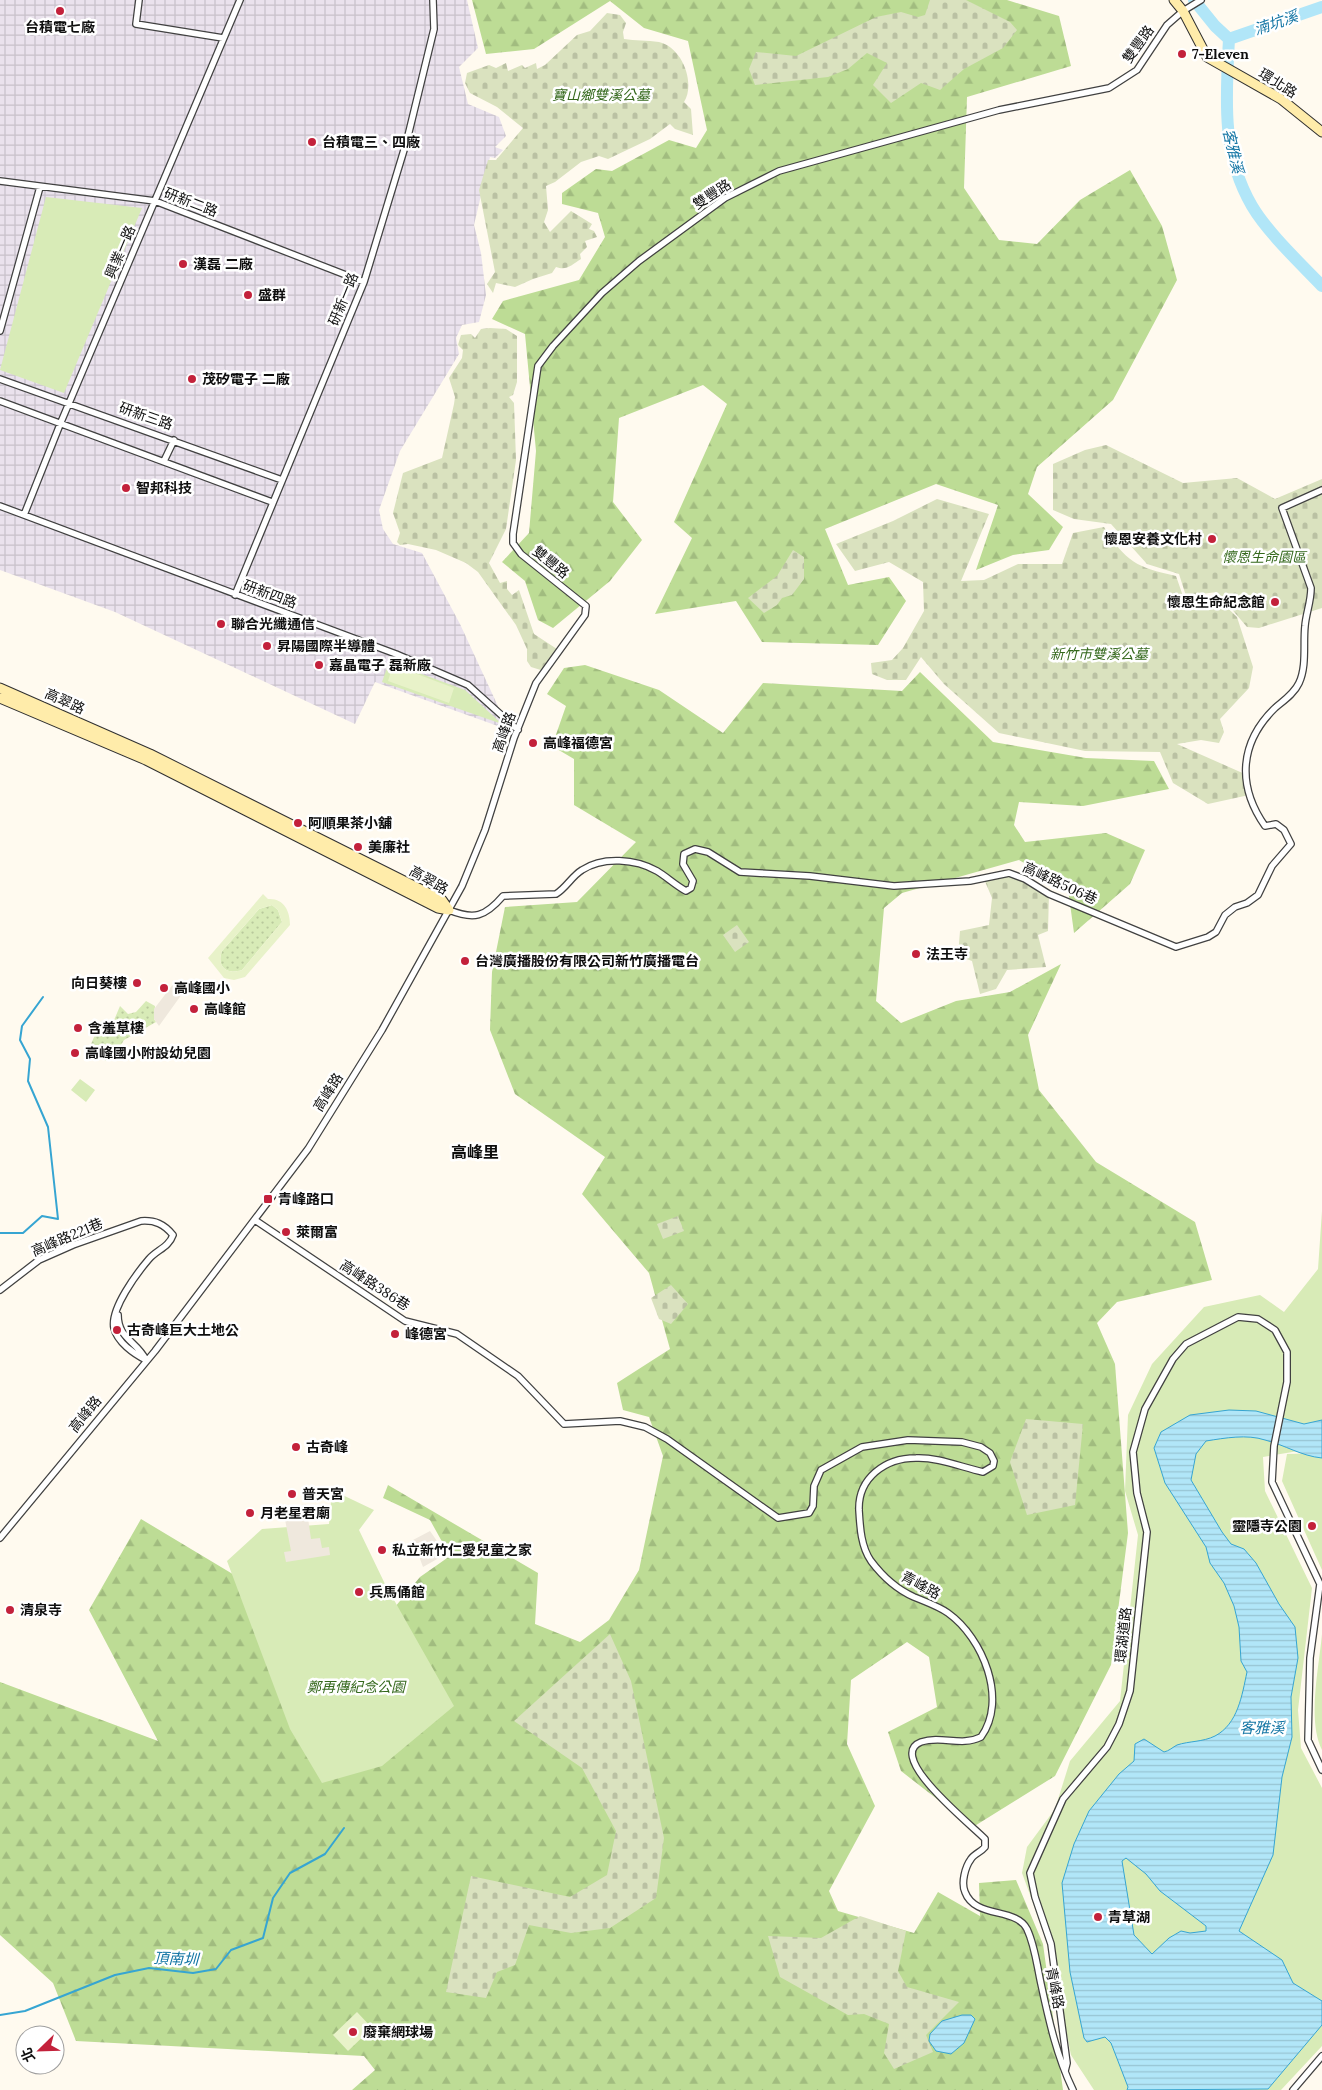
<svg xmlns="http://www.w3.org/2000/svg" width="1322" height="2090" font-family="Lora,'Noto Sans TC',serif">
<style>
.industrial{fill:url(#industrial-grid)}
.grass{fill:url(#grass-dots)}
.forest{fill:url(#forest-firs)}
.cemetery{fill:url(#cemetery-stones)}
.park{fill:#d8ebb7}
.pitch{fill:#e8f2c9;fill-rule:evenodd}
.plaza{fill:#efe8dd}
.water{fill:url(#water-rules);stroke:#36a5d2;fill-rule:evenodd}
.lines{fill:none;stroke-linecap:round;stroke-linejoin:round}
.stream{stroke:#36a5d2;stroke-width:2}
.river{stroke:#b1e6f8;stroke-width:12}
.street-casing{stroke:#414141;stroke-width:8}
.secondary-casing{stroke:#303030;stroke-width:11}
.street{stroke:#fff;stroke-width:5.5}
.secondary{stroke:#ffecaa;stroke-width:9}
.poi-dot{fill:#c3213b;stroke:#fff;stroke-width:2}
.labels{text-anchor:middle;stroke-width:5;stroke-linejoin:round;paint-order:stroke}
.poi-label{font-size:14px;font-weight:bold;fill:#0e0e0e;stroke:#fff;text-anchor:start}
.street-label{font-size:14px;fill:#0e0e0e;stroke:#fff}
.park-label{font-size:14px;font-style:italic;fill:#34681c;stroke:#fff}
.water-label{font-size:15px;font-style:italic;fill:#1375a4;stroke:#fff}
.quarter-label{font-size:16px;font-weight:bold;fill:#0e0e0e;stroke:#fff}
</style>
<defs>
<pattern id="industrial-grid" width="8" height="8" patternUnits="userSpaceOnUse" patternTransform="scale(1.25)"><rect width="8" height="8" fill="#eae2ed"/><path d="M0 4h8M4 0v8" fill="none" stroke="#c8c1ca"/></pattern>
<pattern id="grass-dots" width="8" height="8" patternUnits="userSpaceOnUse" patternTransform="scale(1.25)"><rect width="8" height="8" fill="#d8ebb7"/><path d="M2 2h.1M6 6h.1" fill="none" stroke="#b8c89c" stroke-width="1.8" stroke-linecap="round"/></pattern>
<pattern id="forest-firs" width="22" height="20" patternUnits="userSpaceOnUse" patternTransform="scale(1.25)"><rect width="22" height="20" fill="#bddc95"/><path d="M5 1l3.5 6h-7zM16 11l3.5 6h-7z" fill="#a1bc7f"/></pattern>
<pattern id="cemetery-stones" width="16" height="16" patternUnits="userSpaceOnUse" patternTransform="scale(1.25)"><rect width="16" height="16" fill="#dae2bf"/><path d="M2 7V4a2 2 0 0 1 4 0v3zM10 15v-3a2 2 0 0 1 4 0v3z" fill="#bac1a3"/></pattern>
<pattern id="water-rules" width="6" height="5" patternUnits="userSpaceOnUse" patternTransform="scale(1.25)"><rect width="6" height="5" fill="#b1e6f8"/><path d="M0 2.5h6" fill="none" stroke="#97c4d3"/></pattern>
</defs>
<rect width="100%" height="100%" fill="#fffaef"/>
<path class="industrial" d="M 0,0 L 467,0 L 478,48 L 459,67 L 468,104 L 499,117 L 506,136 L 495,147 L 503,150 L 495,158 L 490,157 L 474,225 L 481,253 L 486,295 L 479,322 L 462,325 L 456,338 L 459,354 L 400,451 L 379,510 L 383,529 L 393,544 L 422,553 L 460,624 L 509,730 L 375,682 L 355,724 L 115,612 L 0,570 Z"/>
<path class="grass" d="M 272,905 L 278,910 L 282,922 L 242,970 C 227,975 216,967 222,951 L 259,909 Z
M 146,1001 L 155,1006 L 154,1019 L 156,1022 L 124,1040 L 116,1053 L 106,1061 L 88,1051 L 101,1021 L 112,1025 L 120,1006 L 128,1014 L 136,1012 Z"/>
<path class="forest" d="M 472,0 L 1007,0 L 1059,16 L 1071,66 L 967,97 L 964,188 L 999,240 L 1037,244 L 1080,200 L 1130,170 L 1162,226 L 1177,280 L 1113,400 L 1037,467 L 1028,494 L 1063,527 L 1049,550 L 1013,555 L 976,570 L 998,505 L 936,484 L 825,529 L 848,585 L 889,577 L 906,601 L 878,645 L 762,642 L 736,601 L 655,614 L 692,538 L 674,522 L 727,404 L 703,385 L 619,418 L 613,502 L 642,540 L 610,581 L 553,628 L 538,620 L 525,581 L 502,562 L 529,533 L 536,451 L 525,334 L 492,319 L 503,301 L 579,280 L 605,237 L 598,213 L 562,204 L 562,193 L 596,169 L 612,171 L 669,140 L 696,148 L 707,130 L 688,41 L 644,28 L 610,1 L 534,49 L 486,54 Z
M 585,665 L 659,690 L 723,733 L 763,683 L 902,691 L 920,672 L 993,742 L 1086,758 L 1154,761 L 1169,789 L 1083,806 L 1019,802 L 1014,825 L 1025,842 L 1106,833 L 1145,850 L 1130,884 L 1074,933 L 1068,889 L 1019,860 L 902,893 L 884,908 L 876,1001 L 901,1023 L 956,1001 L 1010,992 L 1061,964 L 1028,1035 L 1039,1090 L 1096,1162 L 1195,1222 L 1212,1280 L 1117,1302 L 1097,1323 L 1115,1364 L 1128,1533 L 1111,1665 L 1055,1776 L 973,1827 L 901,1771 L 888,1732 L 937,1707 L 929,1657 L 907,1642 L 851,1680 L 847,1744 L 875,1806 L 829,1891 L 838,1911 L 914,1933 L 938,1892 L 980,1916 L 979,1883 L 1016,1880 L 1043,1944 L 1063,2090 L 352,2090 L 375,2070 L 364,2056 L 76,2041 L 53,1983 L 0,1935 L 0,1682 L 158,1741 L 89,1610 L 141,1519 L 359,1650 L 420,1577 L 450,1556 L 430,1520 L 383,1498 L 388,1485 L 538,1573 L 535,1624 L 580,1642 L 609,1620 L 639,1570 L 663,1456 L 649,1417 L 623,1410 L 617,1383 L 670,1349 L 649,1273 L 582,1194 L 605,1157 L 515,1094 L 490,1030 L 492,972 L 505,907 L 577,902 L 636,842 L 574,805 L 574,759 L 552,746 L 566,706 L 547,694 L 564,668 Z"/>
<path class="cemetery" d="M 930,0 L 966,0 L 1010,22 L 1017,30 L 1003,48 L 964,69 L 940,90 L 921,83 L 891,103 L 873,85 L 887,63 L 867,53 L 848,69 L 828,77 L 755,85 L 749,69 L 756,52 L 796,56 L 876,17 L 901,12 L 918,17 L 925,15 Z
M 607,13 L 620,15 L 626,23 L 623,32 L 624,39 C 635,41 647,40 659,42 C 682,47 696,83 684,102 L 691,109 L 693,135 L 675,129 L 670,124 L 650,139 L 608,159 L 599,156 L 581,162 L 555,182 L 546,186 L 548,210 L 544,222 L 550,232 L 571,211 L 592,224 L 589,229 L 594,231 L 597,237 L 585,241 L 587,247 L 580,254 L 581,259 C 571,265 567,271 556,267 L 552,273 L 533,279 L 515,287 L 496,283 L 493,293 L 487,284 L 495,272 L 479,190 L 488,160 L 496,160 L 523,128 L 497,107 L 470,93 L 465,83 L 467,73 L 489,65 L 496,68 L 506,63 L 508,71 L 522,65 L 525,68 L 536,63 L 537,69 L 545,65 L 577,35 L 590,31 Z
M 490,328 L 506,329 L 517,336 L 517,382 L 513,395 L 509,397 L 514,403 L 516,460 L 506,529 L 489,563 L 500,583 L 507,581 L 507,589 L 512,595 L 519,590 L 534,634 L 560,651 L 544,671 L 531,667 L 527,661 L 527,649 L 516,625 L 478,572 L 466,563 L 436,550 L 408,544 L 400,545 L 397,542 L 400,533 L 393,513 L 403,473 L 442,458 L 454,404 L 455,397 L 449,378 L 462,358 L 463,350 L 458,345 L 461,335 L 471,334 L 475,338 L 481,329 Z
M 1106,445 L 1183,483 L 1237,478 L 1275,499 L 1322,479 L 1322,608 L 1259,628 L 1247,627 L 1217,592 L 1186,596 L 1179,574 L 1147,564 L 1111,524 L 1074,519 L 1053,510 L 1053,464 L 1085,450 Z
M 937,499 L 989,514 L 961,581 L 984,580 L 1018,564 L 1062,564 L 1073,533 L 1104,527 C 1126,562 1136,567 1176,576 L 1184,599 L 1215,596 L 1237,617 L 1253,667 L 1249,688 L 1220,719 L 1224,732 L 1219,743 L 1201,740 L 1177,744 L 1247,775 L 1249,795 L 1208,804 L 1173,783 L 1160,752 L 1085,751 L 999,733 L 944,684 L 921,657 L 906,680 L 887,680 L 872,674 L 871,663 L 892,660 L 903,648 L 924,611 L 923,582 L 889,562 L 855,571 L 836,544 L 893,521 Z
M 793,550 L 804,557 L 804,579 L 792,595 L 782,598 L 777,605 L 764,613 L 748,598 L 777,576 Z
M 1009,873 L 1049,894 L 1048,931 L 1038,935 L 1046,967 L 1007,970 L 996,989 L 980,994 L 972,961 L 958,956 L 960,931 L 989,925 L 992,898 L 984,879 Z
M 737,925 L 749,942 L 735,952 L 723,935 Z
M 678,1216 L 684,1231 L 663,1239 L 657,1224 Z
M 671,1285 L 688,1304 L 671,1324 L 659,1319 L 651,1298 Z
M 1026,1419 L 1083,1424 L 1075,1505 L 1027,1515 L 1010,1462 Z
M 610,1634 L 631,1681 L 664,1838 L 656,1898 L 610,1928 L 571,1933 L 529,1925 L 515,1965 L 497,1972 L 486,1998 L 446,1992 L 471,1876 L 570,1897 L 607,1875 L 616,1831 L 582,1768 L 514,1721 Z
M 860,1916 L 906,1931 L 898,1971 L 907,1987 L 959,2002 L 926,2035 L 933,2052 L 894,2069 L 884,2053 L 889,2024 L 864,2014 L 848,2015 L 780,1977 L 768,1936 L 821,1938 Z"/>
<path class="park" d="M 46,197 L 142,208 L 64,393 L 0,370 Z
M 389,662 L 465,690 L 502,724 L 382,682 Z
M 80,1079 L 95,1090 L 86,1102 L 71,1090 Z
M 1322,1211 L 1322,1447 L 1263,1457 L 1265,1491 L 1312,1588 L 1298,1710 L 1301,1748 L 1322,1788 L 1322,2046 L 1281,2090 L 1094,2090 L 1071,2055 L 1050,1949 L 1022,1873 L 1027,1847 L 1055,1809 L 1070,1761 L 1120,1701 L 1138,1535 L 1125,1491 L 1128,1415 L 1152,1364 L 1204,1307 L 1260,1295 L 1284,1312 L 1318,1269 Z
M 1322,1453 L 1322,1570 L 1282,1481 L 1287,1454 Z
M 332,1490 L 374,1510 L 359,1530 L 385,1584 L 454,1706 L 382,1766 L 322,1783 L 290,1729 L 227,1561 L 262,1529 L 329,1524 Z
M 1322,1634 L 1322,1750 C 1307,1721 1319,1667 1322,1634 Z"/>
<path class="pitch" d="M 393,665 L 454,688 L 449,703 L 388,681 Z
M 263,894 L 268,899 C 284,898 290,911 290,925 L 245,977 L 234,980 L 224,978 L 208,958 ZM 272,905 L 278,910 L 282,922 L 242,970 C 227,975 216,967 222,951 L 259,909 Z
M 357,2012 L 372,2028 L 348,2051 L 333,2035 Z"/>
<path class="plaza" d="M 183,982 L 187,987 L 159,1026 L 154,1019 L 154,1009 L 174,983 L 179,987 Z
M 306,1504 L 311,1539 L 320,1538 L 322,1548 L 329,1547 L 330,1555 L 286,1562 L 284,1552 L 291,1551 L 283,1509 Z
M 430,1531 L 446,1554 L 423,1567 L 413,1540 Z"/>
<path class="water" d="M 1229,1410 L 1256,1411 L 1304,1424 L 1322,1420 L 1322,1458 C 1301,1456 1285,1445 1265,1440 C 1247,1434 1225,1438 1206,1441 L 1196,1454 L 1191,1480 L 1222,1532 L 1231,1544 L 1244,1549 L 1256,1563 L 1279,1604 L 1295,1627 L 1298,1658 L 1291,1697 L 1292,1737 L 1282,1777 L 1273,1855 L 1239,1931 L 1282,1960 L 1293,1983 L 1322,2001 L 1322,2025 L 1268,2089 L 1127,2090 L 1128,2087 L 1111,2043 L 1105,2037 L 1087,2042 L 1084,2038 L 1070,1972 L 1062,1883 L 1074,1844 L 1089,1811 L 1119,1774 L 1134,1761 L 1135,1744 L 1144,1739 L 1164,1752 C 1169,1751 1173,1747 1177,1745 C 1189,1741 1203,1742 1215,1736 C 1238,1724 1242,1695 1247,1672 L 1241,1661 L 1239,1627 L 1234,1606 L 1224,1583 L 1210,1563 L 1206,1547 L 1165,1483 L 1154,1448 L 1161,1432 L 1190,1415 ZM 1126,1858 L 1146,1874 L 1160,1891 L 1206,1926 L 1206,1931 L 1190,1933 L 1181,1931 L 1169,1938 L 1152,1954 L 1134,1935 L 1122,1861 Z
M 962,2015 L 971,2015 L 975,2019 L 964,2043 L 951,2054 L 936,2051 L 929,2041 L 930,2034 L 942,2021 Z"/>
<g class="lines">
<path class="stream" d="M 0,1233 L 23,1233 L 42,1216 L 58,1219 L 48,1127 L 28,1081 L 30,1059 L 20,1040 L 22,1026 L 43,997
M 0,2015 L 25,2011 L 115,1975 L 149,1968 L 193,1973 L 216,1969 L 231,1950 L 263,1938 L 273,1898 L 290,1873 L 325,1854 L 344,1828"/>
<path class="river" d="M 1194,0 L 1215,26 L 1229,39 C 1226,97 1221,153 1252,206 C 1268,233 1300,263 1322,286
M 1229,39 L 1322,7"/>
<g class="street-casing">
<path id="street" d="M 139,0 L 136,24 L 223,38
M 0,181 L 155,201 L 364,282
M 0,331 L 40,187
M 0,379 L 282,480
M 0,401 L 272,502
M 164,461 L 174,440
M 0,506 L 396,654 L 468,685 L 518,730
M 24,515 L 61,422 L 240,0
M 235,595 L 364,282 L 407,140 L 434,29 L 433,0
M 449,910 C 474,920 485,917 503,896 L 556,894 C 566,888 572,876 582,870 C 603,856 636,859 657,871 C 667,877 675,885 686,891 L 691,888 L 693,881 L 683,864 L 684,854 L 695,849 L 708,852 L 740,872 L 810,876 L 894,886 L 970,881 L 1009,873 L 1025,879 L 1049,894 L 1176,947 L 1208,937 L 1216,932 L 1225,915 L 1235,907 L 1247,903 L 1258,895 L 1272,866 L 1291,844 L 1284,830 L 1276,824 L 1265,826 C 1237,786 1239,743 1275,708 C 1283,701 1294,694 1299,683 C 1307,666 1303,644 1305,626 C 1306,613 1311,602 1311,588 L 1282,508 L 1322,490
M 255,1220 L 405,1321 L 457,1334 L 518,1376 L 564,1424 L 620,1421 L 645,1427 L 667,1439 L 778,1518 L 809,1513 L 813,1506 L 814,1486 L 821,1470 L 862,1447 L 908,1440 L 962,1442 L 981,1447 L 990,1453 L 994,1461 L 993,1466 L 983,1472 C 961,1467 937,1457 916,1458 C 885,1458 858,1478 859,1510 C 860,1527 861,1547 871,1561 C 883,1577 896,1589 914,1597 C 926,1602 938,1606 948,1613 C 983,1638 1008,1700 981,1737 C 961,1747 942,1735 921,1742 C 884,1756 974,1827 985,1839 L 985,1847 C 981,1852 974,1854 971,1859 C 965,1867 961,1883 965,1892 C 975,1919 1016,1907 1027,1929 C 1035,1946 1037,1966 1041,1984 C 1049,2021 1057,2057 1073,2090
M 0,1290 L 39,1260 L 73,1245 L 141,1221 C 155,1220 164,1224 173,1235 C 169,1247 157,1250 149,1259 C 137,1273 110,1309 114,1328 C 117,1342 134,1354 146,1360
M 118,1315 C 118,1339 137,1341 146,1360
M 0,1538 L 155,1351 L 308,1149 L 382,1030 L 462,886 L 485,830 L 514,738 L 536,683 L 585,615 L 586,606 L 521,554 L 513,543 L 513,534 L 538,366 L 553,346 L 602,293 L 639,261 L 725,198 L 779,171 L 999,110 L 1109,88 L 1137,70 L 1167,25 L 1183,11 L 1201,0
M 1065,2071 L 1067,2063 L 1051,1944 L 1035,1897 L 1030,1873 L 1063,1799 L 1107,1747 L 1119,1724 L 1130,1691 L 1147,1532 L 1137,1493 L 1133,1452 L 1145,1409 L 1173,1359 L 1186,1344 L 1238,1317 L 1258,1319 L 1275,1330 L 1287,1352 L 1287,1382 L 1274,1446 L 1272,1482 L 1320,1584 L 1310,1658 L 1308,1740 L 1322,1770
M 1293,2090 L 1322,2056"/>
</g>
<g class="secondary-casing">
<path id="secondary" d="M 1174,0 L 1183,11 L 1207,57 L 1281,99 L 1322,132
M 0,688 L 150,754 L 442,900 L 449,910
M 0,698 L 146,760 L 438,908 L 449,910"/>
</g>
<use href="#street" class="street"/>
<use href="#secondary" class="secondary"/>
</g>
<g class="poi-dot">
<circle cx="60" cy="11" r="5"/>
<circle cx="1182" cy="54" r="5"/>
<circle cx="312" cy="142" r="5"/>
<circle cx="183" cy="264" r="5"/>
<circle cx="248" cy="295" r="5"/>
<circle cx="192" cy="379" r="5"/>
<circle cx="126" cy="488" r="5"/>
<circle cx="1212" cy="539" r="5"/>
<circle cx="1275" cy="602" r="5"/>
<circle cx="221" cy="624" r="5"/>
<circle cx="267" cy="646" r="5"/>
<circle cx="319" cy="665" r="5"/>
<circle cx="533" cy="743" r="5"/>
<circle cx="298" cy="823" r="5"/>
<circle cx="358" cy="847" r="5"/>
<circle cx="916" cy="954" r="5"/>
<circle cx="465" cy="961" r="5"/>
<circle cx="137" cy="983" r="5"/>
<circle cx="164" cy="988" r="5"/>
<circle cx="194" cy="1009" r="5"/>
<circle cx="78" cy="1028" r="5"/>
<circle cx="75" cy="1053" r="5"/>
<rect x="263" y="1194" width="10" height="10" rx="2.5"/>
<circle cx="286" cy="1232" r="5"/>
<circle cx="117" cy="1330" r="5"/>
<circle cx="395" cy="1334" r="5"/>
<circle cx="296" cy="1447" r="5"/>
<circle cx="292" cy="1494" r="5"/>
<circle cx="250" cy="1513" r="5"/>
<circle cx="1312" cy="1526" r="5"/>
<circle cx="382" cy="1550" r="5"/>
<circle cx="359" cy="1592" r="5"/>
<circle cx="10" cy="1610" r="5"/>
<circle cx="1098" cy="1917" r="5"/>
<circle cx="353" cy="2032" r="5"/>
</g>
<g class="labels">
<g class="poi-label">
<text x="60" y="32" text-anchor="middle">台積電七廠</text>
<text x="1192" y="59">7-Eleven</text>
<text x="322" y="147">台積電三、四廠</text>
<text x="193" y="269">漢磊 二廠</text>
<text x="258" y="300">盛群</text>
<text x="202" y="384">茂矽電子 二廠</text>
<text x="136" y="493">智邦科技</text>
<text x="1202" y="544" text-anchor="end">懷恩安養文化村</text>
<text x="1265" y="607" text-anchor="end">懷恩生命紀念館</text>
<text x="231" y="629">聯合光纖通信</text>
<text x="277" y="651">昇陽國際半導體</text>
<text x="329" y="670">嘉晶電子 磊新廠</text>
<text x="543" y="748">高峰福德宮</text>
<text x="308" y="828">阿順果茶小舖</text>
<text x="368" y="852">美廉社</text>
<text x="926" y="959">法王寺</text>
<text x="475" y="966">台灣廣播股份有限公司新竹廣播電台</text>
<text x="127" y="988" text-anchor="end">向日葵樓</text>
<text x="174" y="993">高峰國小</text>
<text x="204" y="1014">高峰館</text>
<text x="88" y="1033">含羞草樓</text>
<text x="85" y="1058">高峰國小附設幼兒園</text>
<text x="278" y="1204">青峰路口</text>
<text x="296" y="1237">萊爾富</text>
<text x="127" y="1335">古奇峰巨大土地公</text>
<text x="405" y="1339">峰德宮</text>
<text x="306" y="1452">古奇峰</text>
<text x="302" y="1499">普天宮</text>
<text x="260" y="1518">月老星君廟</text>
<text x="1302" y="1531" text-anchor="end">靈隱寺公園</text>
<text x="392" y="1555">私立新竹仁愛兒童之家</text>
<text x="369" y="1597">兵馬俑館</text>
<text x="20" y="1615">清泉寺</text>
<text x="1108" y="1922">青草湖</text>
<text x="363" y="2037">廢棄網球場</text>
</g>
<g class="street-label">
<text transform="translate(1138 44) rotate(-54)" y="5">雙豐路</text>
<text transform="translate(1278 83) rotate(32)" y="5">環北路</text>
<text transform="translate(712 194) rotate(-33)" y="5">雙豐路</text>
<text transform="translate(191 202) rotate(21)" y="5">研新二路</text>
<text transform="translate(120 252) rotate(-67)" y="5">興業一路</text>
<text transform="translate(343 299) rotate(-68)" y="5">研新一路</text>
<text transform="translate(146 416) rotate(19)" y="5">研新三路</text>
<text transform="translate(551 562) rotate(39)" y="5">雙豐路</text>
<text transform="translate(270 594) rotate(20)" y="5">研新四路</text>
<text transform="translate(65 701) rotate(24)" y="5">高翠路</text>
<text transform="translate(504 732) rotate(-70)" y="5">高峰路</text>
<text transform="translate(429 880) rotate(30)" y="5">高翠路</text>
<text transform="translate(1060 883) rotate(25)" y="5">高峰路506巷</text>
<text transform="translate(328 1092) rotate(-58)" y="5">高峰路</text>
<text transform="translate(67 1237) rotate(-23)" y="5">高峰路221巷</text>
<text transform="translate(375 1285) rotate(33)" y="5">高峰路386巷</text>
<text transform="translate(85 1414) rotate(-51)" y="5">高峰路</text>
<text transform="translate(921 1585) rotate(28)" y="5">青峰路</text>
<text transform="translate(1123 1635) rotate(-84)" y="5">環湖道路</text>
<text transform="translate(1055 1988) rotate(78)" y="5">青峰路</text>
</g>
<g class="park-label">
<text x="601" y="100">寶山鄉雙溪公墓</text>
<text x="1264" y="562">懷恩生命園區</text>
<text x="1099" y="659">新竹市雙溪公墓</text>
<text x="356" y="1692">鄭再傳紀念公園</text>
</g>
<g class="water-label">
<text transform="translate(1276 23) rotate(-19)" y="5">湳坑溪</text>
<text transform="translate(1233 151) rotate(77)" y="5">客雅溪</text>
<text x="1262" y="1733">客雅溪</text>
<text transform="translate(176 1959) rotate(2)" y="5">頂南圳</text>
</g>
<g class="quarter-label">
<text x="475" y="1158">高峰里</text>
</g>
</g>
<g transform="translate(40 2050) rotate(247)"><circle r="24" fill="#ffffff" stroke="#9f9f9f"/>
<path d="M0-4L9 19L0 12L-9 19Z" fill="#c3213b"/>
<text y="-8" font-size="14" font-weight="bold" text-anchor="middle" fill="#0e0e0e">北</text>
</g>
</svg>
